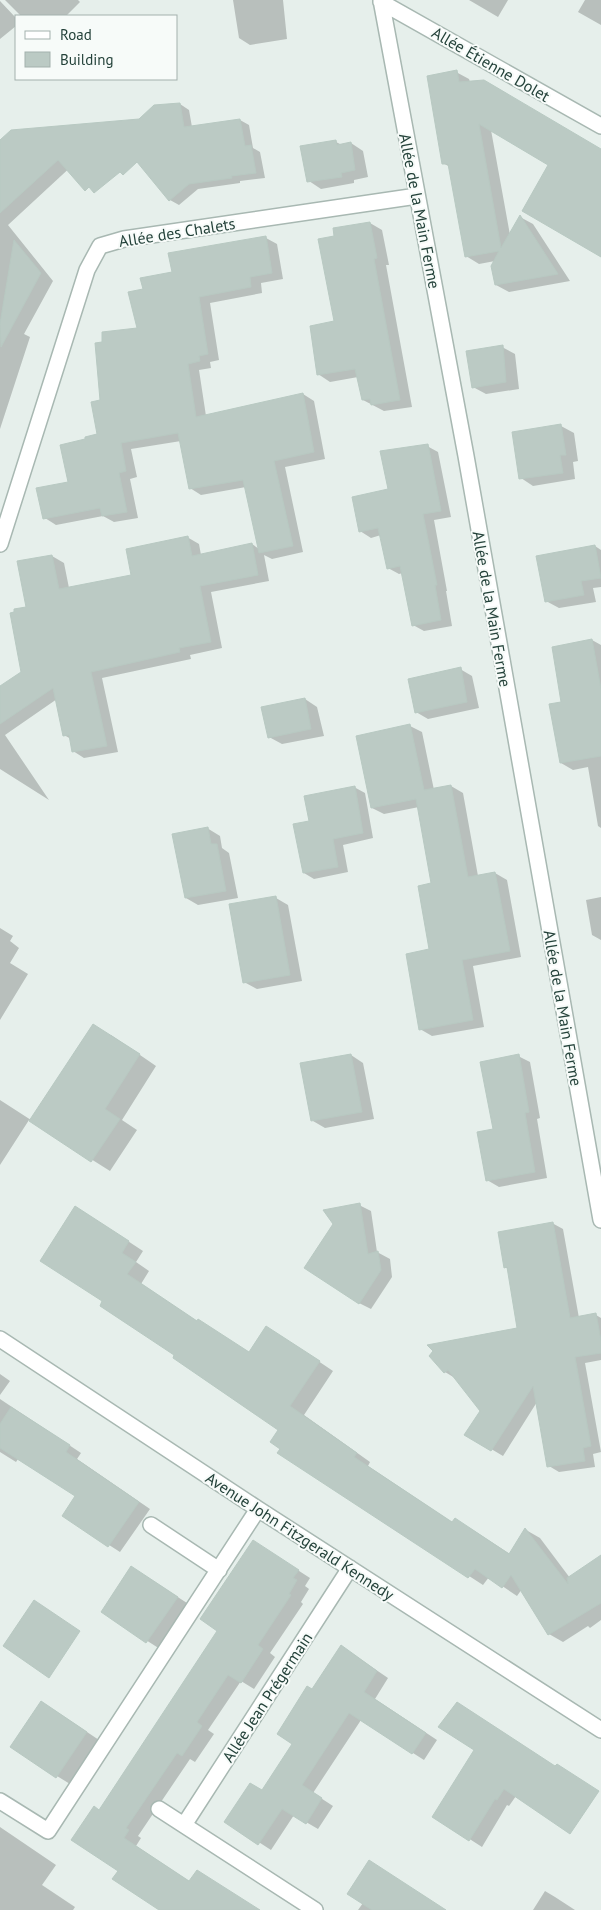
<svg xmlns="http://www.w3.org/2000/svg" width="601" height="1910" font-family="'PT Sans',sans-serif">
<style>
.shadow{fill:#0003}
.building{fill:#bbcac4;stroke:#b8c9c2}
.lines{fill:none;stroke-linecap:round;stroke-linejoin:round}
.minor-casing{stroke:#a8b8b2;stroke-width:18}
.minor{stroke:#fff;stroke-width:15}
.labels{text-anchor:middle;stroke-width:4;stroke-linejoin:round;paint-order:stroke}
.street-label{font-size:16px;fill:#24423a;stroke:#f7fbf9}
</style>
<rect width="100%" height="100%" fill="#e6efeb"/>
<path class="shadow" d="M 5,0 L 78,0 L 80,2 L 66,16 L 21,16 Z
M 233,0 L 283,0 L 287,39 L 250,45 L 239,38 Z
M 469,0 L 508,0 L 498,17 Z
M 585,0 L 601,0 L 601,25 L 578,12 Z
M 0,1 L 16,18 L 16,26 L 0,39 Z
M 456,72 L 469,79 L 470,82 L 601,150 L 601,256 L 550,164 L 491,130 L 510,235 L 520,217 L 533,224 L 570,281 L 509,292 L 496,285 L 495,261 L 479,264 L 466,256 L 450,167 L 443,163 Z
M 180,104 L 189,110 L 192,127 L 240,120 L 249,125 L 253,148 L 260,152 L 265,178 L 240,181 L 240,183 L 198,189 L 179,205 L 170,200 L 140,120 Z
M 0,142 L 75,163 L 8,225 L 53,281 L 24,334 L 30,337 L 0,429 Z
M 336,142 L 342,145 L 351,143 L 363,151 L 368,177 L 354,180 L 354,183 L 321,189 L 309,181 Z
M 370,223 L 382,230 L 389,265 L 386,265 L 412,407 L 384,411 L 363,400 L 358,377 L 330,382 L 318,374 L 335,322 L 335,237 Z
M 266,238 L 277,244 L 283,279 L 261,283 L 262,293 L 210,303 L 219,360 L 210,362 L 211,368 L 199,370 L 206,416 L 303,394 L 314,401 L 325,459 L 285,467 L 303,552 L 272,559 L 264,555 L 269,581 L 211,592 L 222,648 L 190,655 L 191,659 L 102,678 L 118,752 L 84,758 L 73,751 L 71,739 L 64,735 L 57,699 L 5,735 L 49,800 L 0,769 L 0,688 L 23,672 L 28,608 L 52,556 L 64,563 L 69,588 L 133,576 L 187,537 L 199,544 L 201,555 L 252,544 L 259,549 L 246,487 L 201,495 L 190,488 L 181,441 L 131,449 L 137,477 L 130,479 L 138,518 L 114,522 L 103,516 L 56,525 L 45,518 L 69,483 L 87,440 L 99,435 L 101,401 L 139,330 L 145,290 L 173,273 Z
M 502,347 L 515,354 L 519,389 L 486,394 L 473,387 Z
M 561,426 L 574,433 L 578,461 L 573,462 L 575,479 L 533,486 L 521,478 Z
M 427,446 L 438,452 L 451,517 L 434,520 L 447,591 L 446,591 L 452,626 L 424,631 L 413,625 L 403,573 L 399,574 L 388,568 L 381,535 L 371,538 L 360,531 L 390,490 Z
M 595,546 L 601,550 L 601,587 L 593,588 L 596,602 L 559,608 L 546,601 Z
M 592,640 L 601,645 L 601,828 L 598,826 L 588,767 L 573,770 L 561,763 L 563,703 Z
M 460,669 L 472,676 L 479,708 L 428,719 L 416,712 Z
M 305,699 L 317,707 L 324,736 L 282,744 L 269,737 Z
M 410,726 L 422,732 L 434,790 L 451,786 L 463,793 L 478,876 L 495,873 L 507,880 L 521,957 L 473,966 L 484,1027 L 432,1036 L 420,1029 L 430,950 L 433,884 L 419,807 L 384,814 L 372,808 Z
M 354,787 L 365,793 L 373,838 L 343,845 L 348,872 L 314,879 L 304,873 L 311,822 Z
M 207,828 L 220,836 L 222,848 L 229,853 L 238,898 L 198,905 L 186,898 Z
M 601,897 L 601,940 L 592,935 L 586,900 Z
M 276,898 L 288,905 L 302,981 L 257,989 L 244,982 Z
M 0,928 L 13,936 L 10,941 L 19,948 L 10,963 L 28,974 L 0,1020 Z
M 111,1035 L 156,1066 L 122,1120 L 137,1130 L 110,1171 L 29,1120 L 0,1165 L 0,1100 L 31,1120 Z
M 351,1055 L 363,1063 L 374,1119 L 325,1128 L 313,1121 Z
M 518,1056 L 530,1062 L 540,1118 L 537,1119 L 547,1178 L 499,1187 L 487,1180 L 495,1130 Z
M 359,1205 L 371,1211 L 377,1252 L 390,1259 L 392,1277 L 371,1309 L 359,1303 Z
M 76,1207 L 143,1251 L 136,1262 L 149,1271 L 141,1284 L 198,1322 L 250,1353 L 281,1336 L 333,1371 L 304,1415 L 370,1462 L 368,1466 L 453,1523 L 470,1528 L 510,1554 L 526,1530 L 540,1538 L 570,1578 L 601,1557 L 601,1620 L 590,1628 L 588,1626 L 563,1642 L 549,1634 L 522,1589 L 517,1596 L 489,1577 L 483,1585 L 279,1453 L 282,1448 L 280,1430 L 104,1301 Z
M 552,1223 L 563,1229 L 579,1318 L 596,1315 L 601,1318 L 601,1360 L 585,1363 L 601,1452 L 593,1454 L 595,1467 L 559,1472 L 549,1466 L 537,1402 L 503,1456 L 466,1434 L 482,1410 L 455,1378 L 445,1372 L 431,1356 L 519,1329 L 508,1269 L 505,1267 Z
M 0,1374 L 10,1381 L 0,1395 Z
M 0,1399 L 81,1453 L 77,1459 L 150,1509 L 120,1552 L 64,1516 L 77,1496 L 18,1459 L 16,1462 L 0,1452 Z
M 265,1549 L 310,1578 L 305,1586 L 309,1589 L 301,1602 L 303,1604 L 270,1653 L 275,1657 L 254,1689 L 241,1681 L 208,1730 L 214,1734 L 195,1762 L 190,1759 L 138,1836 L 141,1838 L 136,1846 L 190,1882 L 259,1910 L 162,1910 L 119,1871 L 99,1811 L 219,1631 Z
M 144,1575 L 190,1605 L 160,1649 L 102,1612 Z
M 341,1646 L 388,1678 L 375,1699 L 437,1740 L 424,1760 L 361,1720 L 313,1793 L 333,1806 L 318,1829 L 294,1815 L 271,1850 L 226,1821 L 263,1791 L 294,1743 L 313,1691 Z
M 457,1703 L 516,1796 L 509,1806 L 507,1805 L 482,1847 L 434,1816 L 476,1750 Z
M 54,1710 L 99,1740 L 70,1784 L 57,1776 Z
M 0,1827 L 56,1865 L 42,1885 L 75,1907 L 73,1910 L 0,1910 Z
M 545,1891 L 555,1897 L 575,1910 L 533,1910 Z
M 363,1903 L 445,1910 L 358,1910 Z"/>
<path class="building" d="M 457,70 L 459,82 L 484,80 L 601,149 L 601,257 L 522,211 L 548,165 L 479,124 L 501,248 L 520,215 L 558,274 L 495,285 L 491,266 L 499,251 L 465,257 L 448,164 L 442,164 L 427,76 Z
M 180,103 L 184,127 L 240,119 L 245,146 L 251,145 L 256,173 L 231,176 L 232,178 L 189,184 L 169,201 L 137,162 L 123,175 L 120,172 L 94,193 L 89,187 L 85,191 L 58,160 L 0,213 L 0,140 L 11,130 L 139,119 L 154,105 Z
M 336,140 L 337,145 L 351,142 L 355,170 L 341,173 L 342,177 L 307,182 L 300,146 Z
M 370,222 L 377,258 L 374,259 L 400,400 L 371,405 L 370,399 L 362,400 L 355,369 L 317,375 L 310,326 L 334,321 L 318,239 L 334,236 L 333,228 Z
M 266,236 L 272,273 L 250,277 L 251,287 L 199,297 L 208,354 L 199,356 L 200,361 L 188,364 L 196,417 L 303,393 L 314,452 L 274,461 L 293,546 L 259,553 L 243,480 L 189,489 L 178,433 L 121,443 L 126,471 L 119,473 L 127,512 L 102,516 L 100,508 L 43,519 L 36,488 L 68,482 L 60,445 L 85,439 L 85,437 L 97,434 L 91,402 L 100,400 L 95,343 L 102,342 L 102,332 L 137,328 L 128,292 L 143,289 L 140,278 L 172,272 L 168,253 Z
M 14,240 L 41,273 L 1,347 L 0,324 Z
M 503,345 L 506,382 L 472,388 L 466,351 Z
M 561,424 L 566,455 L 560,455 L 563,473 L 519,479 L 512,432 Z
M 428,444 L 441,511 L 423,514 L 437,585 L 435,585 L 441,620 L 412,626 L 400,566 L 387,569 L 378,528 L 359,532 L 352,497 L 388,489 L 380,451 Z
M 188,536 L 192,556 L 252,543 L 258,575 L 200,586 L 211,642 L 179,648 L 180,652 L 91,672 L 107,746 L 72,752 L 69,735 L 63,736 L 53,688 L 0,724 L 0,686 L 21,672 L 10,613 L 14,612 L 14,609 L 26,607 L 17,561 L 52,555 L 59,589 L 131,575 L 126,549 Z
M 595,545 L 601,578 L 581,581 L 584,595 L 545,602 L 536,556 Z
M 592,639 L 601,689 L 601,756 L 560,763 L 549,704 L 561,702 L 552,647 Z
M 461,667 L 467,702 L 415,713 L 408,679 Z
M 305,698 L 311,729 L 268,738 L 261,707 Z
M 410,724 L 424,790 L 451,785 L 468,877 L 495,872 L 510,951 L 462,960 L 473,1020 L 419,1030 L 406,954 L 429,949 L 418,886 L 431,883 L 416,799 L 371,808 L 356,736 Z
M 355,786 L 363,833 L 333,839 L 338,867 L 303,873 L 293,824 L 309,821 L 304,796 Z
M 208,827 L 211,844 L 217,844 L 226,891 L 185,898 L 172,834 Z
M 276,896 L 290,975 L 243,983 L 229,904 Z
M 93,1024 L 140,1054 L 105,1109 L 120,1119 L 91,1162 L 29,1121 Z
M 351,1054 L 362,1112 L 311,1121 L 300,1063 Z
M 519,1054 L 529,1112 L 525,1113 L 535,1172 L 486,1181 L 477,1132 L 493,1129 L 480,1062 Z
M 360,1203 L 368,1254 L 378,1251 L 381,1270 L 359,1304 L 304,1268 L 333,1224 L 323,1210 Z
M 75,1206 L 129,1241 L 122,1253 L 136,1262 L 127,1274 L 197,1321 L 198,1319 L 249,1352 L 266,1326 L 320,1361 L 290,1406 L 357,1453 L 354,1457 L 452,1522 L 455,1518 L 509,1554 L 525,1528 L 568,1584 L 567,1578 L 601,1555 L 601,1603 L 548,1635 L 511,1575 L 502,1588 L 475,1569 L 468,1578 L 277,1453 L 280,1449 L 270,1442 L 278,1430 L 173,1358 L 174,1355 L 100,1306 L 102,1301 L 40,1261 Z
M 553,1222 L 570,1318 L 596,1313 L 601,1341 L 601,1353 L 575,1357 L 591,1446 L 583,1448 L 585,1461 L 547,1467 L 533,1386 L 491,1451 L 464,1435 L 480,1411 L 448,1370 L 444,1373 L 429,1356 L 433,1351 L 427,1345 L 517,1328 L 507,1267 L 504,1268 L 498,1232 Z
M 11,1407 L 70,1445 L 66,1452 L 139,1502 L 108,1547 L 62,1516 L 75,1496 L 0,1448 L 0,1424 Z
M 253,1540 L 299,1570 L 293,1578 L 297,1580 L 289,1594 L 291,1595 L 258,1645 L 263,1649 L 241,1683 L 228,1675 L 197,1722 L 202,1726 L 182,1756 L 177,1753 L 126,1828 L 129,1830 L 124,1838 L 189,1881 L 197,1870 L 260,1910 L 159,1910 L 112,1879 L 118,1871 L 71,1840 L 94,1806 L 99,1810 L 217,1631 L 200,1619 Z
M 131,1566 L 178,1597 L 146,1643 L 101,1612 Z
M 34,1600 L 80,1631 L 49,1678 L 3,1646 Z
M 341,1645 L 377,1671 L 364,1692 L 426,1733 L 412,1754 L 349,1713 L 302,1785 L 322,1798 L 306,1824 L 282,1809 L 258,1845 L 224,1822 L 250,1783 L 262,1790 L 292,1744 L 277,1734 L 307,1686 L 312,1689 Z
M 41,1701 L 87,1732 L 56,1778 L 10,1747 Z
M 457,1702 L 555,1766 L 557,1764 L 599,1791 L 570,1834 L 504,1789 L 497,1800 L 495,1799 L 469,1841 L 432,1817 L 474,1750 L 438,1727 Z
M 369,1860 L 446,1910 L 372,1910 L 347,1894 Z"/>
<g class="lines">
<g class="minor-casing">
<path id="minor" d="M 381,0 L 466,456 L 601,1220
M 381,2 L 601,126
M 0,544 L 87,270 L 100,246 L 124,239 L 417,196
M 0,1339 L 258,1509 L 601,1730
M 151,1525 L 219,1570
M 0,1801 L 48,1831 L 258,1509
M 159,1809 L 315,1910
M 184,1825 L 350,1568"/>
</g>
<use href="#minor" class="minor"/>
</g>
<g class="labels">
<g class="street-label">
<text transform="translate(491 64) rotate(30)" y="6">Allée Étienne Dolet</text>
<text transform="translate(420 211) rotate(79)" y="6">Allée de la Main Ferme</text>
<text transform="translate(177 232) rotate(-9)" y="6">Allée des Chalets</text>
<text transform="translate(492 609) rotate(80)" y="6">Allée de la Main Ferme</text>
<text transform="translate(563 1008) rotate(80)" y="6">Allée de la Main Ferme</text>
<text transform="translate(300 1536) rotate(33)" y="6">Avenue John Fitzgerald Kennedy</text>
<text transform="translate(267 1697) rotate(-57)" y="6">Allée Jean Prégermain</text>
</g>
</g>
<rect x="15" y="15" width="162" height="65" fill="#f7fbf9" stroke="#a3b1ad"/>
<rect x="25" y="31" width="25" height="8" fill="#ffffff" stroke="#a3b1ad"/>
<text x="60" y="40" font-size="15" fill="#24423a">Road</text>
<rect x="25" y="52" width="25" height="15" fill="#bbcac4" stroke="#a3b1ad"/>
<text x="60" y="65" font-size="15" fill="#24423a">Building</text>
</svg>
